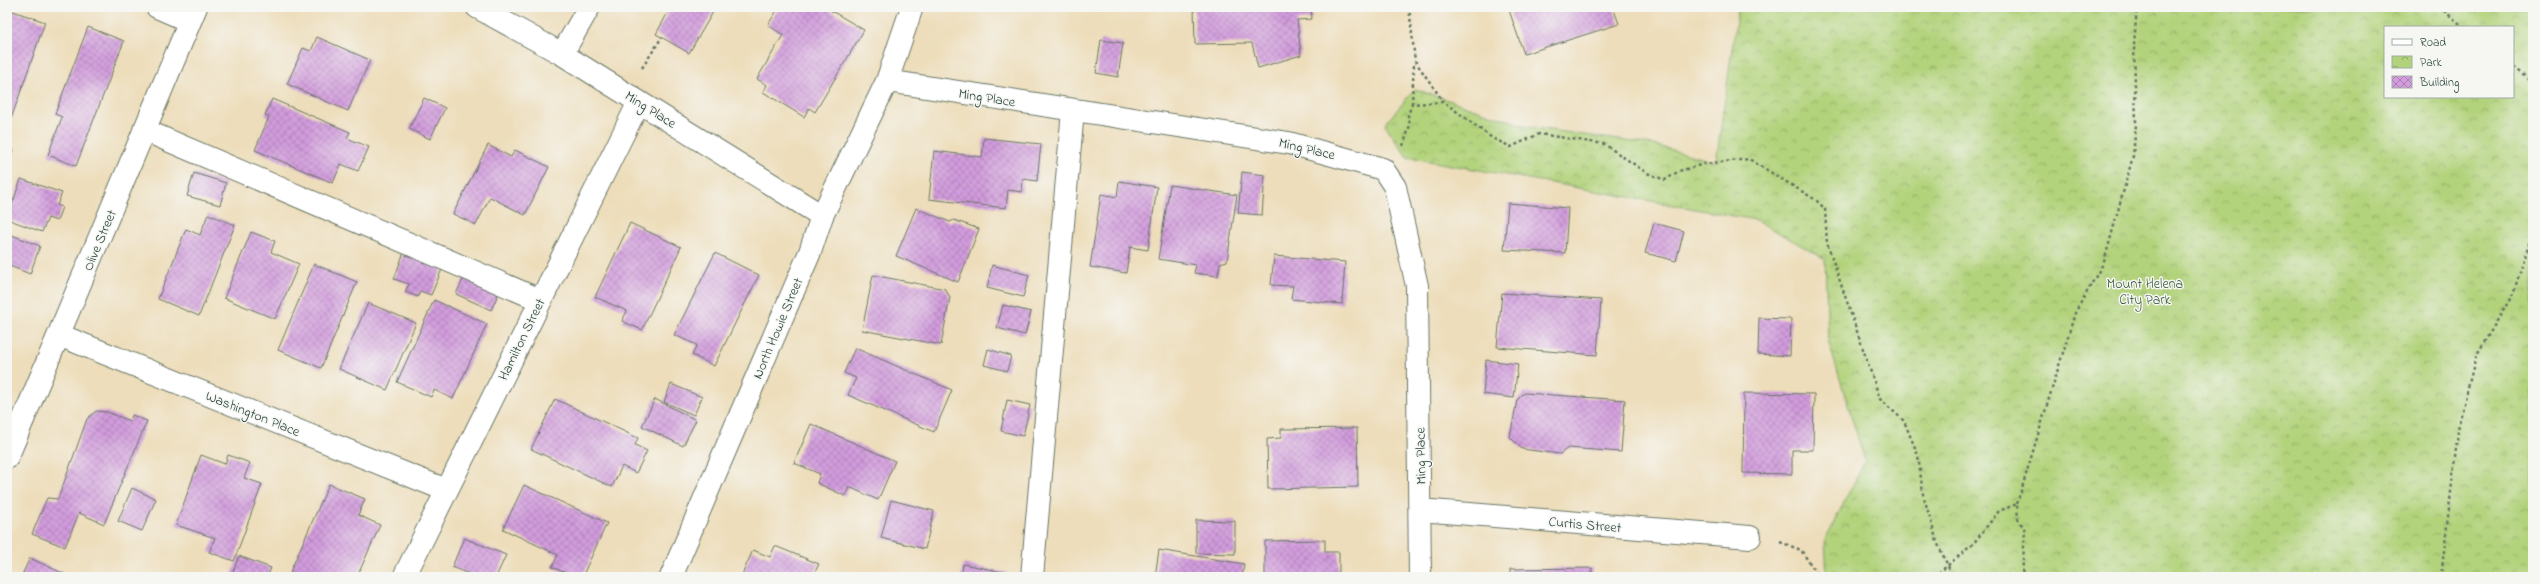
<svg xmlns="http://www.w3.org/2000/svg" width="2540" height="584" font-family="'Indie Flower',sans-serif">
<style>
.park{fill:url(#park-crowns);stroke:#688858;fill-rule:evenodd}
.building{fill:url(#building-cross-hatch)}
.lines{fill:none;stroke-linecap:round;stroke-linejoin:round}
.minor-casing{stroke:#677563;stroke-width:24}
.path{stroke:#677563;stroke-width:2.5;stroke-dasharray:3 3;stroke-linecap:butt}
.minor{stroke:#fff;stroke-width:22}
.labels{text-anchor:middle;stroke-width:3;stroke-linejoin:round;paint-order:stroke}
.street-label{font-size:14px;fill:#1f3d34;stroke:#f6f6f2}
.park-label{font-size:14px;fill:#3c5b42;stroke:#f6f6f2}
</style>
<defs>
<pattern id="park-crowns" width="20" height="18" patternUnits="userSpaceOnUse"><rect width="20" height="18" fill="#b2d37b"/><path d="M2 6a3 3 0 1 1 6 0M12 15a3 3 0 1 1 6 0" fill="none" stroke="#90ac66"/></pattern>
<pattern id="building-cross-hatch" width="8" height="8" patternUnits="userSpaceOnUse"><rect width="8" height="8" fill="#d29cdd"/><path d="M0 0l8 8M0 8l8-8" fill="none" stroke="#aa80b4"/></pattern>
</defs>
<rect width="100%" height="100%" fill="#f6f6f2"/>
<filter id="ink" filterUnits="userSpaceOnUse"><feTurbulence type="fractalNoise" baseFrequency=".025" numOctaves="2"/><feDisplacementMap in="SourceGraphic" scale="8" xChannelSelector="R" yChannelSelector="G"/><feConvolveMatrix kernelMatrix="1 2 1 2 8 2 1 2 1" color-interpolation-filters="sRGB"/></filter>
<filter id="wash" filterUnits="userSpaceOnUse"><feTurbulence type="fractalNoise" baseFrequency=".012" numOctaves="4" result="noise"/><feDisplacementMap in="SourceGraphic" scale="16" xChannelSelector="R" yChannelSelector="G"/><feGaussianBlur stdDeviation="0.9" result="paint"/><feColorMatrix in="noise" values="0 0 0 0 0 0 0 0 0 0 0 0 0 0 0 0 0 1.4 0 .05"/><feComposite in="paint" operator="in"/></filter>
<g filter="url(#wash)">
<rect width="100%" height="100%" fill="#edddba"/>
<path class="park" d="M 1738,7 L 2533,7 L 2533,577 L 1827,577 L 1825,540 L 1865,461 L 1828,340 L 1825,259 L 1756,220 L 1407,157 L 1385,124 L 1415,89 L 1529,127 L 1654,145 L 1716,162 ZM 2385,27 L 2513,27 L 2513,97 L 2385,97 Z"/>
<g id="blocks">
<path class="building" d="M 671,7 L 716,7 L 689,53 L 656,34 Z
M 779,7 L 825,7 L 864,30 L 815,112 L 809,108 L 804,117 L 763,92 L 767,85 L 757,79 L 783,35 L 768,25 Z
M 1194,7 L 1311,7 L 1312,19 L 1297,20 L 1301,55 L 1258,68 L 1252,43 L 1195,44 Z
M 1508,7 L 1613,7 L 1619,24 L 1524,54 Z
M 7,9 L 45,22 L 11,119 L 7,117 Z
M 88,27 L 124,41 L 76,166 L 48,155 L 62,117 L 55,114 Z
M 317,37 L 370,60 L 348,111 L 287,84 L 303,48 L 311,51 Z
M 1101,40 L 1123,43 L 1118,77 L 1096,73 Z
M 424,98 L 445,108 L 430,139 L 409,129 Z
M 272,99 L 350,132 L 347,138 L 369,147 L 358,171 L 341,164 L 333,183 L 255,150 L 269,117 L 265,115 Z
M 984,138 L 1041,144 L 1037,181 L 1023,179 L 1022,192 L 1008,190 L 1006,208 L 929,199 L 934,151 L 982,157 Z
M 488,145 L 511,157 L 515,150 L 549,167 L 525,215 L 490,197 L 476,225 L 453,214 Z
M 7,148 L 13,150 L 7,166 Z
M 1242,172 L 1265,175 L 1262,215 L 1238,213 Z
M 194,173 L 226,183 L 220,205 L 187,196 Z
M 21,179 L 62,193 L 57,205 L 62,207 L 57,221 L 48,218 L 42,232 L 7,219 Z
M 1119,181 L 1157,187 L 1148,250 L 1130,247 L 1126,273 L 1090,267 L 1101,194 L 1117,197 Z
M 1170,185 L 1237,195 L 1227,261 L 1220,263 L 1218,276 L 1194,273 L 1196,265 L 1158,259 Z
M 1508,203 L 1568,208 L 1565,253 L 1504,250 Z
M 916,208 L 950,222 L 954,220 L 979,229 L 958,282 L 896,256 Z
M 208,214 L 235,225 L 199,316 L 158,299 L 186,229 L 200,235 Z
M 630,223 L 681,247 L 642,330 L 622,321 L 627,311 L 595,297 Z
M 1654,223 L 1684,231 L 1676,261 L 1645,253 Z
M 251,232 L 275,241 L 271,252 L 299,264 L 275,319 L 224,298 Z
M 7,233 L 40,246 L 30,274 L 7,265 Z
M 404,252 L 443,267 L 431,295 L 420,291 L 418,297 L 405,292 L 409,284 L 394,279 Z
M 715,253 L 759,275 L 714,366 L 692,355 L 697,345 L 674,335 Z
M 1274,256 L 1345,262 L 1342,304 L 1291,299 L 1293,286 L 1271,285 Z
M 314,264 L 357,282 L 321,368 L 278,350 Z
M 992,265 L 1029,275 L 1023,297 L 987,288 Z
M 467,272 L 501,288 L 491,310 L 456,294 Z
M 873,275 L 945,289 L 950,297 L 941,345 L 862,330 Z
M 1502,293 L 1601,300 L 1597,355 L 1497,347 Z
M 434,300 L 487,324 L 453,399 L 434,390 L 431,397 L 397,382 Z
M 368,303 L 416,323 L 387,390 L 339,369 Z
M 1003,305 L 1031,312 L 1025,335 L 997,328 Z
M 1759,318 L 1791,319 L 1790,356 L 1758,354 Z
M 855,348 L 952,390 L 934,432 L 848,395 L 856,378 L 844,373 Z
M 988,349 L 1011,356 L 1007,371 L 984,365 Z
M 1486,360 L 1518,364 L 1514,398 L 1483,394 Z
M 671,384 L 702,397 L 694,415 L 664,402 Z
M 1524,393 L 1625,400 L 1621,452 L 1568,448 L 1560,454 L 1522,449 L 1510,437 L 1517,400 Z
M 1744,393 L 1814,394 L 1813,450 L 1792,450 L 1792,474 L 1743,473 Z
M 555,399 L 638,438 L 635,445 L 647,451 L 636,473 L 622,466 L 612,487 L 531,449 Z
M 655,399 L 696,420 L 683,446 L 642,426 Z
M 1007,400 L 1030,405 L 1023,436 L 1001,431 Z
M 96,411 L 107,412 L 130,421 L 132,415 L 147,421 L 104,524 L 79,513 L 65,547 L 32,534 L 47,498 L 58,499 L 87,419 Z
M 811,424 L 895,461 L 878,500 L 849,487 L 845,496 L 817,483 L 820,474 L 794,463 Z
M 1357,428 L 1358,487 L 1268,489 L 1267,439 L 1281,438 L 1281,429 Z
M 201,455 L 225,464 L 228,455 L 250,463 L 244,478 L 262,484 L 234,561 L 209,552 L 215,538 L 176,525 Z
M 329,484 L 365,499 L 358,515 L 380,525 L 357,577 L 302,577 L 290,572 Z
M 524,485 L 607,523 L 582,577 L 575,577 L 552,567 L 558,555 L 503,529 Z
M 132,488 L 156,499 L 142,531 L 118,521 Z
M 891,500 L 934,511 L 925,549 L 881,538 Z
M 1196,520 L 1235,521 L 1235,554 L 1196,553 Z
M 464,538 L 506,555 L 496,577 L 476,577 L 452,567 Z
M 1325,540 L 1325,552 L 1339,552 L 1339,577 L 1265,577 L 1265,541 Z
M 775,546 L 819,564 L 815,572 L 826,577 L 741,577 L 753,550 L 770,557 Z
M 1159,550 L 1244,564 L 1242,577 L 1155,577 Z
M 239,556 L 271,568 L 267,577 L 231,577 Z
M 30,558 L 71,577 L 21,577 Z
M 963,564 L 1008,573 L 1007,577 L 961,577 Z
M 1592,568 L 1592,577 L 1510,577 L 1510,569 Z"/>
</g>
</g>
<g filter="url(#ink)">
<use href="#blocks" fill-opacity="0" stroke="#677563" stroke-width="1"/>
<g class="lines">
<g class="minor-casing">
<path id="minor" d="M 157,7 L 189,21
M 477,7 L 562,54 L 822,216
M 562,54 L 589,7
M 887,81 L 1289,143 L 1383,169 L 1395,187 L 1417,286 L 1420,577
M 144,130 L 540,300
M 59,335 L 446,490
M 7,458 L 196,7
M 1420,510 L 1750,537
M 404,577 L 639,102
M 671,577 L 810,252 L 822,216 L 887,81 L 912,7
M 1032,577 L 1073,110"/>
</g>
<path class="path" d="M 1409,7 L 1415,61 L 1443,101
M 2439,7 L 2464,27
M 2513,67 L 2533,83
M 642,68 L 662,37
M 1412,104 L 1414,62
M 1403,146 L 1410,125 L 1408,115 L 1412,104 L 1444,102 L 1492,138 L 1511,147 L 1539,134 L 1604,144 L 1647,173 L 1665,180 L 1679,171 L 1704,164 L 1749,159 L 1816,200 L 1825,209 L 1827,243 L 1880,399 L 1904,421 L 1918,455 L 1923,494 L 1937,542 L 1953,577
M 2017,504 L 2075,313 L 2104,262 L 2133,156 L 2136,125 L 2134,45 L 2137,7
M 1780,542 L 1801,550 L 1819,577
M 1934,577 L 1973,544 L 1999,511 L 2017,504 L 2018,519 L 2025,530 L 2022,577
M 2441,577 L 2459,423 L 2476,356 L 2513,294 L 2533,231"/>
<use href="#minor" class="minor"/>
</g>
</g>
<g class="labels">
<g class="street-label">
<text transform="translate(987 97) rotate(9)" y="5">Ming Place</text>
<text transform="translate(651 109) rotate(32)" y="5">Ming Place</text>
<text transform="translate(1307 148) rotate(13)" y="5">Ming Place</text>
<text transform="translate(99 240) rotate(-67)" y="5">Olive Street</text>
<text transform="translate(777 328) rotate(-67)" y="5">North Howie Street</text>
<text transform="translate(521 339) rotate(-64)" y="5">Hamilton Street</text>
<text transform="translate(253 413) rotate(22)" y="5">Washington Place</text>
<text transform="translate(1420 456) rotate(-91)" y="5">Ming Place</text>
<text transform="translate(1585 524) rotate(5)" y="5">Curtis Street</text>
</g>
<g class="park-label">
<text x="2145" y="288">Mount Helena<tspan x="2145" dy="16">City Park</tspan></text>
</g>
</g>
<rect width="2540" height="584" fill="none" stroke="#f6f6f2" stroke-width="24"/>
<rect x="2384" y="26" width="130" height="72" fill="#f6f6f2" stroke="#a0aca6"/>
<rect x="2392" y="39" width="20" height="6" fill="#ffffff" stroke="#a0aca6"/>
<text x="2420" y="46" font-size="12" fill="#1f3d34">Road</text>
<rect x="2392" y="56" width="20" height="12" fill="url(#park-crowns)" stroke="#a0aca6"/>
<text x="2420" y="66" font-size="12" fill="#1f3d34">Park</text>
<rect x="2392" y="76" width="20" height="12" fill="url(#building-cross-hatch)" stroke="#a0aca6"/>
<text x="2420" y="86" font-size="12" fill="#1f3d34">Building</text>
</svg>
